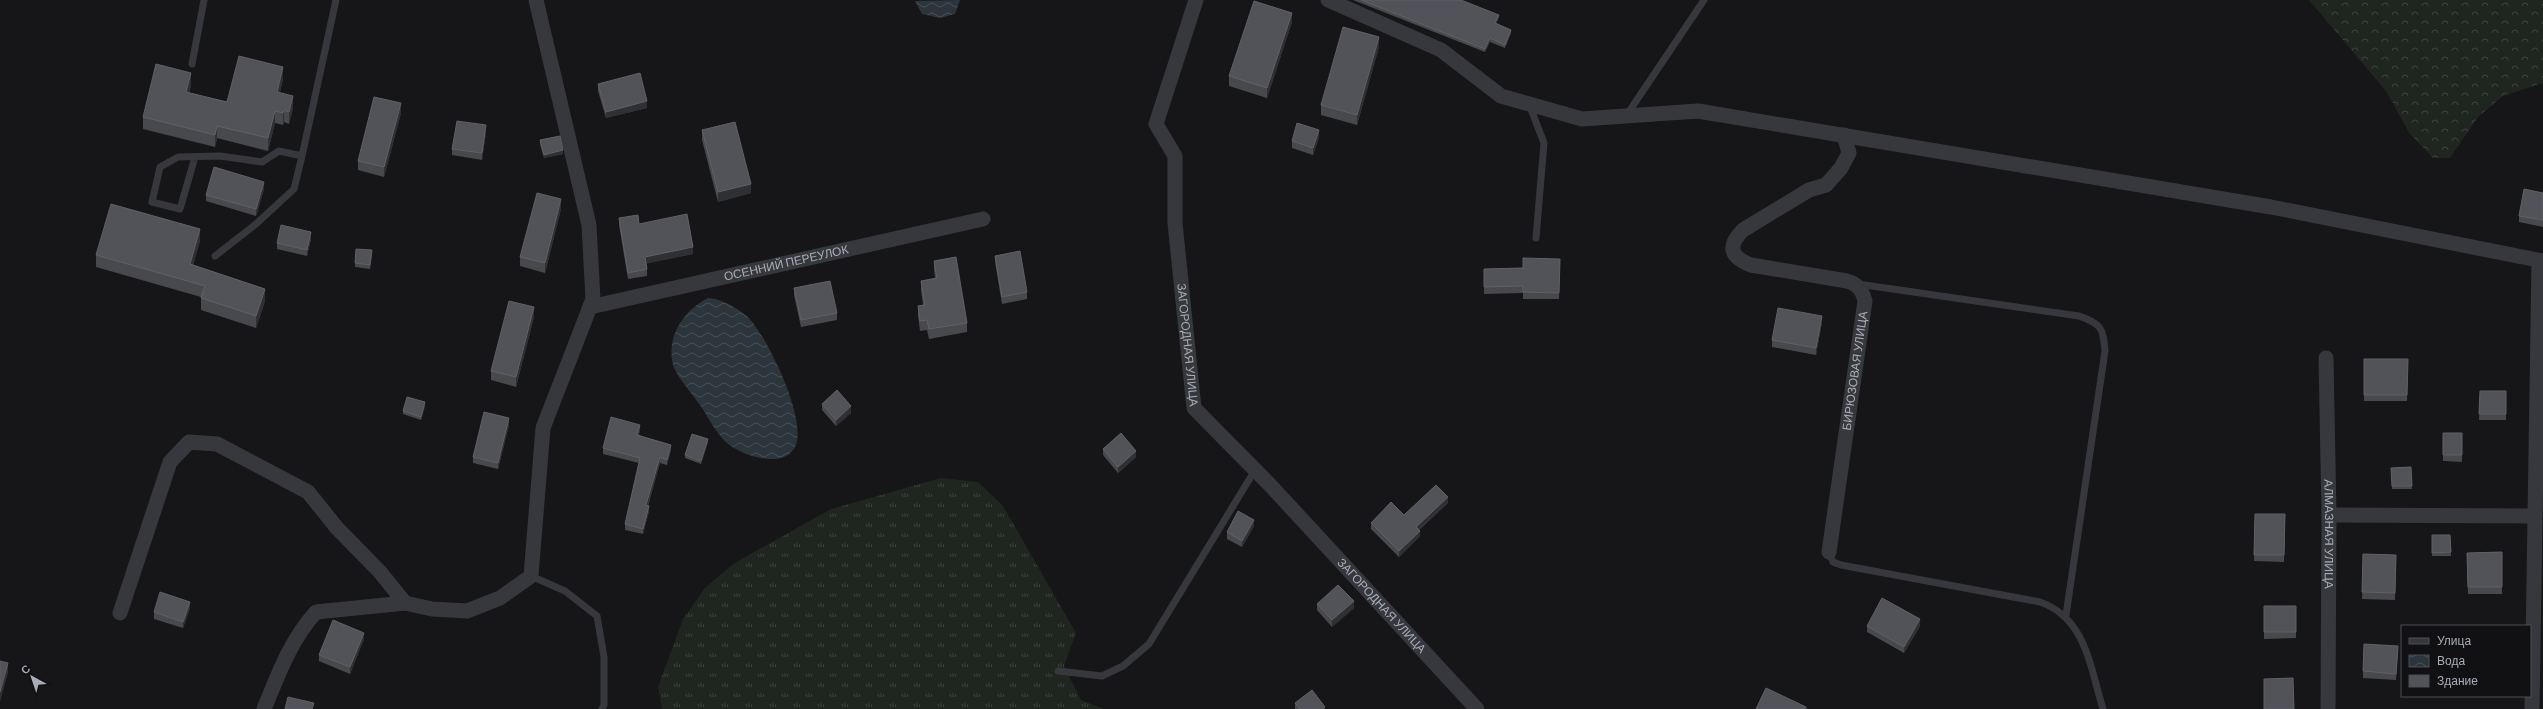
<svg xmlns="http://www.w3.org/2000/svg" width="2543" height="709" font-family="Barlow,sans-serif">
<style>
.grass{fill:url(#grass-tufts)}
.forest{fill:url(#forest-crowns)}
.water{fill:url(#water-waves)}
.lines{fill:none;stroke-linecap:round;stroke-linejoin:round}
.lane{stroke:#37383d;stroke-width:7}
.street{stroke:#37383d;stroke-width:15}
.wall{fill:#47494d}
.shaded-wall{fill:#2f3033}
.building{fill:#525359;stroke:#5f6168}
.labels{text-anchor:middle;stroke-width:4;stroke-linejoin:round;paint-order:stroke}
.street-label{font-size:12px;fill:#a8adb8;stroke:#111113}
</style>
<defs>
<pattern id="grass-tufts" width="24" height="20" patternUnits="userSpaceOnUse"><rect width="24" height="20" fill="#1e261f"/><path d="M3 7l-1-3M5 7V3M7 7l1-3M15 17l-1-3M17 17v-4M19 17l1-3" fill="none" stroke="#3c433d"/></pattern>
<pattern id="forest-crowns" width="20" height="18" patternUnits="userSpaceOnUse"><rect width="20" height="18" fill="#1e261f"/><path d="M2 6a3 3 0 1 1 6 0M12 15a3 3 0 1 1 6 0" fill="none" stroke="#3c433d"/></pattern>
<pattern id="water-waves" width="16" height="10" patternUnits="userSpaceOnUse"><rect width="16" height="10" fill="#2c353c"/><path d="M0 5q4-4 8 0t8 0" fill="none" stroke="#485056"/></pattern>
</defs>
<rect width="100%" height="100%" fill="#161618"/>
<path class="grass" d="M 941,478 L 978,482 L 1003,506 L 1076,633 L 1064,666 L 1081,700 L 1104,709 L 662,709 L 658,687 L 683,619 L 705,588 L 733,564 L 831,509 Z"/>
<path class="forest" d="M 2309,0 L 2543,0 L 2543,83 L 2503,96 L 2478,117 L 2450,158 L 2433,158 L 2410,134 L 2386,91 Z"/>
<path class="water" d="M 960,0 L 955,14 L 940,18 L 922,14 L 915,1 Z
M 708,298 C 720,298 739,309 748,317 C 768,338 806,417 796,445 C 787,468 751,458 736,449 C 720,441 711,422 702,408 C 695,397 676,376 673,365 C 666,336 684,310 708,298 Z"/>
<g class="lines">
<path class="lane" d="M 192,64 L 204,0
M 1529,104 L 1544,143 L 1536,238
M 1626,116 L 1704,0
M 195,157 L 180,209 L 152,202 L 160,167 L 178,157 L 220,156 L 262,162 L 279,151 L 302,156 L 336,0
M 215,256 L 256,224 L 294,189 L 302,156
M 1858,284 L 2079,316 C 2101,324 2103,327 2105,351 L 2066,615
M 1829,552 L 1833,562 L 1841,565 L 2040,602 C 2086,618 2090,667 2103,709
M 531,576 L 565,591 L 597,616 L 604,657 L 604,705 L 602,709
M 1058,671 L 1102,676 L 1123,666 L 1149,644 L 1255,470"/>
<g class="street">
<path id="s1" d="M 1196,0 L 1156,124 L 1175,156 L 1175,223 L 1194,408 L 1271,486 L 1477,709"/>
<path d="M 1328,0 L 1441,50 L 1501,96 L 1582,119 L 1698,111 L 2271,207 L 2543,261"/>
<path id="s2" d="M 590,307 L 983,219"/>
<path id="s3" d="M 2326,358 L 2329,515 L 2328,709"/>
<path d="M 2329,515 L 2535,516"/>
<path id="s4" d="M 1829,552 L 1865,301 C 1862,290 1858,284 1847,281 L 1751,265 C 1730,257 1727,246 1743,230 L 1809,190 L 1826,185 L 1841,168 L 1849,153 L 1844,135"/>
<path d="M 120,613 L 170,462 L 189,442 L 217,444 L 308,492 L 337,528 L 380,572 L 405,603 L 432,609 L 467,611 L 500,598 L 531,576 L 543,428 L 593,299 L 589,225 L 536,0"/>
<path d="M 264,709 C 278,675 291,639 316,612 L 405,603"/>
<path d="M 2532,709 L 2539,261"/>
</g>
</g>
<path class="wall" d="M 1353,0 L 1461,0 L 1499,18 L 1496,23 L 1511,33 L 1505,48 L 1490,42 L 1485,52 Z
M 1292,22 L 1267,98 L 1229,86 L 1229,76 Z
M 1379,47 L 1357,125 L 1321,115 L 1321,105 Z
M 283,79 L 280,92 L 293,108 L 289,124 L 284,122 L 283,125 L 275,123 L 268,151 L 217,138 L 215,147 L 143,129 L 143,117 L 191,85 L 189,93 L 227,102 Z
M 598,84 L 647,108 L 606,118 L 598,91 Z
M 401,113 L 384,177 L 358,170 L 358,161 Z
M 702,130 L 751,193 L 718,202 L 702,140 Z
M 486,132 L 482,160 L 452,155 L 452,149 Z
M 1319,137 L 1313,155 L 1292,148 L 1292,141 Z
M 540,140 L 563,154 L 544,158 L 540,144 Z
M 264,189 L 256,216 L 206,201 L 206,195 Z
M 2543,193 L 2543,227 L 2519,222 L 2519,216 Z
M 561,209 L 545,273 L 520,266 L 520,257 Z
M 619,218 L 639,224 L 693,254 L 646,263 L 647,269 L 647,276 L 628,279 L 619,225 Z
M 311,239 L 307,256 L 277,249 L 277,243 Z
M 200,241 L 193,265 L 265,301 L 256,328 L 201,310 L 201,297 L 96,267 L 96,255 Z
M 372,254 L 370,269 L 355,267 L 355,263 Z
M 995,256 L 1027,292 L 1027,299 L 1002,304 L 995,262 Z
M 1560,259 L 1559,299 L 1523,299 L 1523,293 L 1484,294 L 1484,269 L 1523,268 Z
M 934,261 L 967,323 L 967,332 L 929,339 L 927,330 L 920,331 L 918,316 L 918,306 L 923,305 L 921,290 L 921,281 L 935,278 L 934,270 Z
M 794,288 L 837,313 L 837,320 L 801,327 L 794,295 Z
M 534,317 L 516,387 L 491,380 L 491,371 Z
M 1822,322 L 1816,355 L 1772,347 L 1772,340 Z
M 2364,359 L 2408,359 L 2407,401 L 2364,401 Z
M 2480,391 L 2506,391 L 2506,420 L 2479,420 Z
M 822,404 L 851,413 L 836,426 L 822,410 Z
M 425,406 L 421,420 L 403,414 L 403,411 Z
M 509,425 L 498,469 L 473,463 L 473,457 Z
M 640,430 L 639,435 L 671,450 L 667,465 L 660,463 L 648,506 L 649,511 L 643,534 L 625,530 L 625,524 L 639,463 L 603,454 L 603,448 Z
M 2443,433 L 2462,433 L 2462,462 L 2443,461 Z
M 708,442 L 701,464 L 685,458 L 685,455 Z
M 1103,449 L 1136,457 L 1118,473 L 1103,455 Z
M 2411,467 L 2412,489 L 2392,489 L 2391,468 Z
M 1448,503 L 1419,530 L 1420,536 L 1399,557 L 1371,529 L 1371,523 L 1404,515 Z
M 2255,514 L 2285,514 L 2284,562 L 2254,561 Z
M 1254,526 L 1242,547 L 1227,539 L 1227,532 Z
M 2432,535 L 2450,535 L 2451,556 L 2432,556 Z
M 2502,552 L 2502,594 L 2468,594 L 2467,553 Z
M 2363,554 L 2396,555 L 2395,600 L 2362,599 Z
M 1317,604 L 1354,608 L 1332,627 L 1317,610 Z
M 2264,606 L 2296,606 L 2296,638 L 2264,639 Z
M 190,608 L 183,628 L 154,619 L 154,612 Z
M 1867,626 L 1920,626 L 1904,653 L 1867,632 Z
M 364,639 L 350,674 L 319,661 L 319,655 Z
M 2398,652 L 2396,680 L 2363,678 L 2363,671 Z
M 1295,703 L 1325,709 L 1295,709 Z"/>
<path class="shaded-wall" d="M 1292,13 L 1292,22 L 1267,98 L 1267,88 Z
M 1499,15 L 1499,18 L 1495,26 L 1495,23 Z
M 1511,30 L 1511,33 L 1505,48 L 1505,45 Z
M 1379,37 L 1379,47 L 1357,125 L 1357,115 Z
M 1490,38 L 1490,42 L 1485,52 L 1485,49 Z
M 283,67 L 283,79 L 277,104 L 277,92 Z
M 191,73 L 191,85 L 186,104 L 186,92 Z
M 293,96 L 293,108 L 289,124 L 289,112 Z
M 647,101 L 647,108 L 606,118 L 606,112 Z
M 401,103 L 401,113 L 384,177 L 384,167 Z
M 284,110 L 284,122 L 283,125 L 283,113 Z
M 275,111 L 275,123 L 268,151 L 268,138 Z
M 486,125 L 486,132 L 482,160 L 482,153 Z
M 217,126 L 217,138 L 215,147 L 215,135 Z
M 1319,130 L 1319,137 L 1313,155 L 1313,148 Z
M 563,150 L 563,154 L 544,158 L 544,155 Z
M 264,182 L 264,189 L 256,216 L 256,209 Z
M 751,184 L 751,193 L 718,202 L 718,192 Z
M 561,199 L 561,209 L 545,273 L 545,263 Z
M 200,229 L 200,241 L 190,276 L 190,264 Z
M 311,232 L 311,239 L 307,256 L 307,250 Z
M 693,247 L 693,254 L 645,264 L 645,257 Z
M 265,289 L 265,301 L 256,328 L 256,316 Z
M 534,307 L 534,317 L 516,387 L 516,377 Z
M 1822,316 L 1822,322 L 1816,355 L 1816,348 Z
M 425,402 L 425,406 L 421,420 L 421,417 Z
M 851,406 L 851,413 L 836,426 L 836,420 Z
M 509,418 L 509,425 L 498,469 L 498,463 Z
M 640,425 L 640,430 L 637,441 L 637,435 Z
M 708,439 L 708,442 L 701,464 L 701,461 Z
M 671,445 L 671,450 L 667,465 L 667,460 Z
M 1136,451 L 1136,457 L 1118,473 L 1118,467 Z
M 660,457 L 660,463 L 646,511 L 646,505 Z
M 1448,497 L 1448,503 L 1416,532 L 1416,527 Z
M 649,506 L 649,511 L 643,534 L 643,529 Z
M 1254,520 L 1254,526 L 1242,547 L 1242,541 Z
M 1420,531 L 1420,536 L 1399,557 L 1399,551 Z
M 1354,601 L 1354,608 L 1332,627 L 1332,620 Z
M 190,602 L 190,608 L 183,628 L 183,622 Z
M 1920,619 L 1920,626 L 1904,653 L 1904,647 Z
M 364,633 L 364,639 L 350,674 L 350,667 Z
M 8,663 L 8,673 L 0,702 L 0,692 Z"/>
<path class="building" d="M 1361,0 L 1461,0 L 1499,15 L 1495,23 L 1511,30 L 1505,45 L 1490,38 L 1485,49 Z
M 1254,1 L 1292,13 L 1267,88 L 1229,76 Z
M 1343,27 L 1379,37 L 1357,115 L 1321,105 Z
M 239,56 L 283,67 L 277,92 L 293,96 L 289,112 L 284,110 L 283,113 L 275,111 L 268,138 L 217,126 L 215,135 L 143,117 L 156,64 L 191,73 L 186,92 L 227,102 Z
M 640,73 L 647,101 L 606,112 L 598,84 Z
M 374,97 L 401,103 L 384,167 L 358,161 Z
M 457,121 L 486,125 L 482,153 L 452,149 Z
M 735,122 L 751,184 L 718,192 L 702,130 Z
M 1297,123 L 1319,130 L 1313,148 L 1292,141 Z
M 560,136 L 563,150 L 544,155 L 540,140 Z
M 214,167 L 264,182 L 256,209 L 206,195 Z
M 2524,189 L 2543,193 L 2543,220 L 2519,216 Z
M 537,193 L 561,199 L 545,263 L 520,257 Z
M 111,204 L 200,229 L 190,264 L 265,289 L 256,316 L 201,298 L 205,286 L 96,255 Z
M 687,214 L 693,247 L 645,257 L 647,269 L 628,273 L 619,218 L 638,215 L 639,224 Z
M 281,225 L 311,232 L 307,250 L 277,243 Z
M 356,249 L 372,250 L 370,265 L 355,263 Z
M 1020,251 L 1027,292 L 1002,297 L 995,256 Z
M 956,257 L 967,323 L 929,329 L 927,320 L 920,321 L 918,306 L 925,305 L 921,281 L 937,278 L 934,261 Z
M 1523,258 L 1560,259 L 1559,293 L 1523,292 L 1523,286 L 1484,287 L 1484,269 L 1523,268 Z
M 830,281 L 837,313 L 801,320 L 794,288 Z
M 509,301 L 534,307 L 516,377 L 491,371 Z
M 1778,308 L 1822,316 L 1816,348 L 1772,340 Z
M 2364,359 L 2408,359 L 2407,395 L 2364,395 Z
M 837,390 L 851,406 L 836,420 L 822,404 Z
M 2480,391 L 2506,391 L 2506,414 L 2479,414 Z
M 407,397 L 425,402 L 421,417 L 403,411 Z
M 484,412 L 509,418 L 498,463 L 473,457 Z
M 611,417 L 640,425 L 637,435 L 671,445 L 667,460 L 660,457 L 646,505 L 649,506 L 643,529 L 625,524 L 640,458 L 603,448 Z
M 1121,433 L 1136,451 L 1118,467 L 1103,449 Z
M 2443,433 L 2462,433 L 2462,455 L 2443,455 Z
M 692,434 L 708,439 L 701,461 L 685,455 Z
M 2411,467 L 2412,486 L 2392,486 L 2391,468 Z
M 1436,485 L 1448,497 L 1416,527 L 1420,531 L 1399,551 L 1371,523 L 1391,502 L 1404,515 Z
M 1238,511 L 1254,520 L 1242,541 L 1227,532 Z
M 2255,514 L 2285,514 L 2284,555 L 2254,555 Z
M 2432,535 L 2450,535 L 2451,552 L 2432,553 Z
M 2502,552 L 2502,587 L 2468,587 L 2467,553 Z
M 2363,554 L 2396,555 L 2395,593 L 2362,592 Z
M 1338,585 L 1354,601 L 1332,620 L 1317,604 Z
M 160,592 L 190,602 L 183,622 L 154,612 Z
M 1882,598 L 1920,619 L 1904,647 L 1867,626 Z
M 2264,606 L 2296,606 L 2296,632 L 2264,632 Z
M 333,620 L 364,633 L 350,667 L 319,655 Z
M 2364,644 L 2398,646 L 2396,674 L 2363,671 Z
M 0,661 L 8,663 L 0,692 Z
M 2293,678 L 2294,709 L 2264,709 L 2264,679 Z
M 1766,688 L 1806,707 L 1806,709 L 1756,709 Z
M 1312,690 L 1325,707 L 1323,709 L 1300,709 L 1295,703 Z
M 288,697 L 314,703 L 312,709 L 285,709 Z"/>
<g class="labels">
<g class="street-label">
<text dy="4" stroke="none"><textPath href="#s2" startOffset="201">ОСЕННИЙ ПЕРЕУЛОК</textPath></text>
<text dy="4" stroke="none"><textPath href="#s1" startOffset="357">ЗАГОРОДНАЯ УЛИЦА</textPath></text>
<text dy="4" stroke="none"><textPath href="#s4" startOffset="183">БИРЮЗОВАЯ УЛИЦА</textPath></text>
<text dy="4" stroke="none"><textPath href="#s3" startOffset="176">АЛМАЗНАЯ УЛИЦА</textPath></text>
<text dy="4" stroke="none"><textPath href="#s1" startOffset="693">ЗАГОРОДНАЯ УЛИЦА</textPath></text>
</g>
</g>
<rect x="2401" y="625" width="130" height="72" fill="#111113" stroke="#4d4f55"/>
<rect x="2409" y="638" width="20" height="6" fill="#37383d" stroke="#4d4f55"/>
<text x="2437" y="645" font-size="12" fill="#a8adb8">Улица</text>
<rect x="2409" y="655" width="20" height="12" fill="url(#water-waves)" stroke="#4d4f55"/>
<text x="2437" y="665" font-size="12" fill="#a8adb8">Вода</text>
<rect x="2409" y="675" width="20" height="12" fill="#525359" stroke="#4d4f55"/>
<text x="2437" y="685" font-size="12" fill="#a8adb8">Здание</text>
<g transform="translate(32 677) rotate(320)" stroke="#111113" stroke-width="3" paint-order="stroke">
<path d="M0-3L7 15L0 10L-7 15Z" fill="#a8adb8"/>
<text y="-6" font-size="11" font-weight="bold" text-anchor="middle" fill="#a8adb8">С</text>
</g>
</svg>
